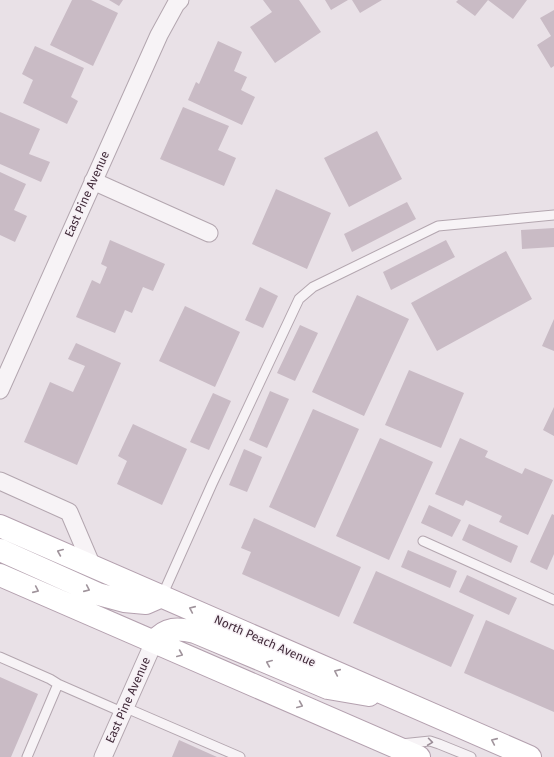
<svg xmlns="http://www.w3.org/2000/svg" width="554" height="757" font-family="'Fira Sans',sans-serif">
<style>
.building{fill:#c9bbc5}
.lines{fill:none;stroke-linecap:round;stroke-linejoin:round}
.service-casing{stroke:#b3a6af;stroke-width:11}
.minor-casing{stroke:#b3a6af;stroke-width:19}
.primary-casing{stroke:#b4a1af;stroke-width:24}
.service{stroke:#f7f3f6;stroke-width:9}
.minor{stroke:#f7f3f6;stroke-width:17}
.primary{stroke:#fff;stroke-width:22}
.oneway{stroke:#a0949c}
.oneway2{stroke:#9c8e98}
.labels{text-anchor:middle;stroke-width:3;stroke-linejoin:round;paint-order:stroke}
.street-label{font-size:12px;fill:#402a39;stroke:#f6f0f5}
</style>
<rect width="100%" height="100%" fill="#e9e1e7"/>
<path class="building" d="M 72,0 L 91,0 L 118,13 L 93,66 L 50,45 Z
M 109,0 L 123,0 L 119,6 Z
M 263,0 L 299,0 L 321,32 L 275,63 L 250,27 L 272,12 Z
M 325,0 L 348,0 L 331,10 Z
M 352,0 L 382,0 L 360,13 Z
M 458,0 L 488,0 L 475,16 L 456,2 Z
M 488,0 L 527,0 L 513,19 Z
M 554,10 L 554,66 L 551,68 L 537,45 L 551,36 L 540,18 Z
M 218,41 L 242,52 L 234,71 L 247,77 L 241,90 L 255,97 L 242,125 L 188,100 L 196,82 L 199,84 Z
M 35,46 L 84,68 L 71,97 L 78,101 L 67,124 L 23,103 L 33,80 L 22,74 Z
M 183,107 L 229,126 L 218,150 L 236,158 L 224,186 L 160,159 Z
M 0,112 L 40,129 L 29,154 L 50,162 L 41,182 L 0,164 Z
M 377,131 L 402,179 L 349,207 L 324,158 Z
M 0,172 L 26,184 L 14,210 L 27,216 L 15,242 L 0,235 Z
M 276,189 L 331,213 L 307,269 L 252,244 Z
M 407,202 L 416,219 L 352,252 L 344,234 Z
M 554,228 L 554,247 L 522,249 L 521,230 Z
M 110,240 L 165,264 L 153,291 L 143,287 L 132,313 L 125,310 L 115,333 L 76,317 L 92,280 L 100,284 L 107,267 L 101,264 Z
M 446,240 L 455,257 L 391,290 L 383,272 Z
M 506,251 L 532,299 L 437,351 L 411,303 Z
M 260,287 L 278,296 L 263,328 L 245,320 Z
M 357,295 L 409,319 L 364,416 L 312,392 Z
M 185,306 L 240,332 L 215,387 L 159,361 Z
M 554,319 L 554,351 L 542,346 Z
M 300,325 L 318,333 L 295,381 L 277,373 Z
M 76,343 L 121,363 L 77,465 L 24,442 L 50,382 L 73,392 L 85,366 L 68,359 Z
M 409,370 L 464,393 L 441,448 L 385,425 Z
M 270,391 L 289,399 L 267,448 L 249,440 Z
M 213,393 L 231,401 L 209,450 L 190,442 Z
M 554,407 L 554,436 L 543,430 Z
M 313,409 L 359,429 L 315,528 L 269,507 Z
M 133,424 L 187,449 L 162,505 L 117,484 L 127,461 L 118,456 Z
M 380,438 L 433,462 L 389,560 L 336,536 Z
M 460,438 L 488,451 L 485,457 L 522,474 L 525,468 L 553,480 L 528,535 L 499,522 L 502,516 L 466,500 L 463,506 L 435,494 Z
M 244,449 L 262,457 L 247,492 L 229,485 Z
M 429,505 L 461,520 L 452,537 L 421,523 Z
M 552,514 L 554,515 L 554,554 L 547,570 L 530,562 Z
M 254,518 L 361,567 L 339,617 L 242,574 L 251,552 L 241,548 Z
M 469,524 L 518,546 L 511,563 L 462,540 Z
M 408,550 L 457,571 L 450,588 L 401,567 Z
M 376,571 L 474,615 L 451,667 L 353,623 Z
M 467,575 L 517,598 L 509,615 L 459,592 Z
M 486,620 L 554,650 L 554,712 L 464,673 Z
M 0,677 L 38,694 L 11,757 L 0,757 Z
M 179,740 L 217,757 L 172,757 Z"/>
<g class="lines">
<g class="service-casing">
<path id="service" d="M 423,541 L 554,600
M 162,596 L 212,484 L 299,299 L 313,287 L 438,226 L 554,215
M 0,657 L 50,679 L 58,684
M 124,707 L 240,757
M 401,744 L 430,741 L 439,744 L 471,757
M 27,757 L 58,684 L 122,712"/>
</g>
<g class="minor-casing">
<path id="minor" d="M 93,181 L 209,233
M 0,390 L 159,35 L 176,4 L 180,0
M 0,481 L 69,512 L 92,566
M 103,757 L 154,642"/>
</g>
<g class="primary-casing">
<path id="primary" d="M 0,526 L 530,757
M 0,550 L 98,594 L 124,601 L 146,603 L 162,596
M 0,575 L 419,757
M 154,642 C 166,627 178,628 195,632 L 328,688 L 369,695"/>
</g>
<use href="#service" class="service"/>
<use href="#minor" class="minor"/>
<use href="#primary" class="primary"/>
</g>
<defs><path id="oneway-chevron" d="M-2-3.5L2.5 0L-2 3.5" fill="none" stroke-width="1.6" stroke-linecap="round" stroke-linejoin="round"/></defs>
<g class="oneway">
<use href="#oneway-chevron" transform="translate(60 552) rotate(-157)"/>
<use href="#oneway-chevron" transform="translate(87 589) rotate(24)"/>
<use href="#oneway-chevron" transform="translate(36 590) rotate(24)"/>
<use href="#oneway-chevron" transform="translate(192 609) rotate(-156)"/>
<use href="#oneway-chevron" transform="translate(180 654) rotate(23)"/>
<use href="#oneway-chevron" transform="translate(269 663) rotate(-157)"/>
<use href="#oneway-chevron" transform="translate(337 672) rotate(-156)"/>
<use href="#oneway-chevron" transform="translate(300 705) rotate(23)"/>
<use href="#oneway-chevron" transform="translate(494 741) rotate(-156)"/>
</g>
<use class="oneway2" href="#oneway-chevron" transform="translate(430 742) rotate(8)"/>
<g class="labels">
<g class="street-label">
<text transform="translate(87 194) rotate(-66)" y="4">East Pine Avenue</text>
<text transform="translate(265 641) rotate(24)" y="4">North Peach Avenue</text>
<text transform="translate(128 700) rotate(-66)" y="4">East Pine Avenue</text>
</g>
</g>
</svg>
